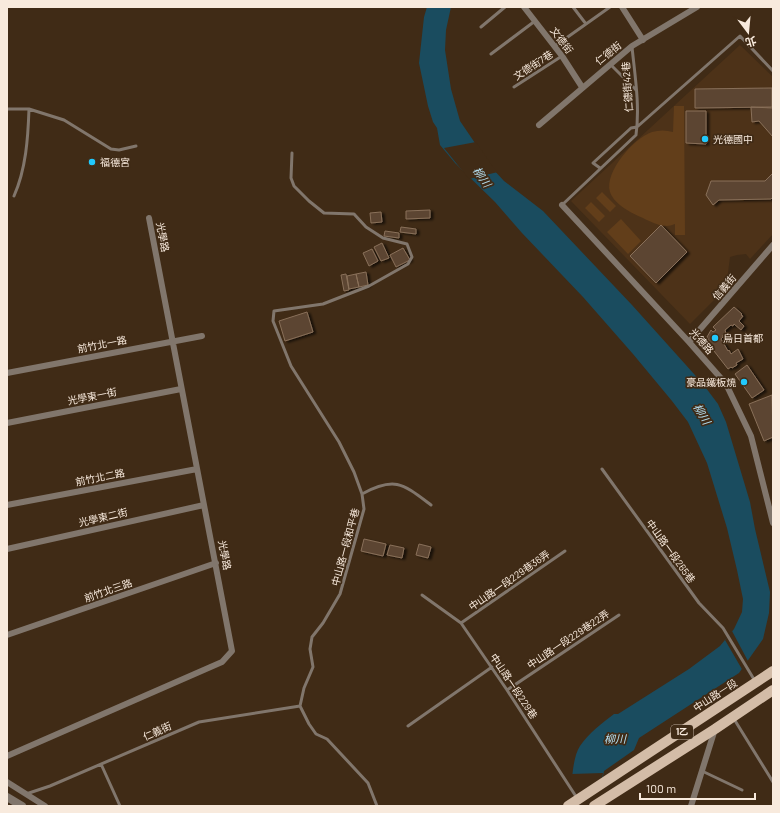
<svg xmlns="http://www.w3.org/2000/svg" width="780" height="813" font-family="Barlow,'Noto Sans TC',sans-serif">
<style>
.built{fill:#4d3218}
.green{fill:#623e1a}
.water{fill:#1a4c5f}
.pier{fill:#402b16}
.building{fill:#5c4530;stroke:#89705a;filter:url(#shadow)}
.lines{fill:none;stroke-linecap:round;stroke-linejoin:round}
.service{stroke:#81766c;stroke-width:3}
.minor{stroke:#81766c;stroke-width:6}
.tertiary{stroke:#81766c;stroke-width:8}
.primary{stroke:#d3bca7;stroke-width:10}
.poi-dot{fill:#21c9fd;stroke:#402b16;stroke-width:1.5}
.labels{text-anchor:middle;stroke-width:3.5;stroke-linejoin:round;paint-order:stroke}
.shield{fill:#402b16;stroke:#c1b1a1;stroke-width:1}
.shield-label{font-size:9px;font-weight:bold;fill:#f8eadd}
.street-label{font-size:10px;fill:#f8eadd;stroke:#402b16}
.poi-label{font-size:10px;fill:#f8eadd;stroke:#402b16;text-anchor:start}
.water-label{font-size:11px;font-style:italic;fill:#b6e2f5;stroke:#402b16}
</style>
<defs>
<filter id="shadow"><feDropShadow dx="3" dy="1.5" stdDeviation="1" flood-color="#0009"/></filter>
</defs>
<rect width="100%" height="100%" fill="#402b16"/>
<path class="built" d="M 740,45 L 773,77 L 773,234 L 750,259 L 746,254 L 737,255 L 730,257 L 726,288 L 690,324 L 571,201 Z"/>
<path class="green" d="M 674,106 L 684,106 L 685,235 L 675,235 L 675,224 C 664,229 653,223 643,218 C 631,213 614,204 610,192 C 604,172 634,138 652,132 C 659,130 666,130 673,132 Z
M 602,192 L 616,206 L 610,212 L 596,198 Z
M 591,202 L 605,216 L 599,222 L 585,208 Z
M 621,219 L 641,241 L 628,254 L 607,232 Z"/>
<path class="water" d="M 427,7 L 451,7 L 446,30 L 445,50 L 451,89 L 460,121 L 492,168 L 504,181 L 543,211 L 632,305 L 703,384 L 718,404 L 726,422 L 750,502 L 755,529 L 770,592 L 769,613 L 763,639 L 739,673 L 639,738 L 634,750 L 604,771 L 596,806 L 570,806 C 572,789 571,760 580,746 C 589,733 602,723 614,714 L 618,714 L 689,669 L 720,646 L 734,629 L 742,612 L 743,599 L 737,570 L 727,528 L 707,463 L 688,422 L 672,401 L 633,354 L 583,297 L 522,233 L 495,202 L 455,163 L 440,145 L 437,128 L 433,122 L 428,106 L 419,63 L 424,17 Z"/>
<path class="pier" d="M 476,142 L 493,167 L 498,172 L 469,179 L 444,148 Z
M 732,631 L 749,663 L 743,671 L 725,640 Z
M 603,773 L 598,806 L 568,806 L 571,774 Z"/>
<path class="building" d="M 772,88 L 772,107 L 695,108 L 695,89 Z
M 751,107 L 773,108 L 773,137 L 759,121 L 752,122 Z
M 686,111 L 706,111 L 706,144 L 686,143 Z
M 773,173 L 773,197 L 771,199 L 719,200 L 713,205 L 706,195 L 711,181 L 765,181 Z
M 430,210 L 430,218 L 406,219 L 406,211 Z
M 381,212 L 382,222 L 371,223 L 370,213 Z
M 661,225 L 687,252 L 656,283 L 630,256 Z
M 401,227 L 416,229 L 416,234 L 400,232 Z
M 385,231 L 399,233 L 399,238 L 384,236 Z
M 382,243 L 389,258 L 381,261 L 374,247 Z
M 403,248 L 410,260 L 396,267 L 390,255 Z
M 372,249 L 378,261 L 369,266 L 363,253 Z
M 366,272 L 368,285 L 359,287 L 356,274 Z
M 346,274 L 349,290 L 344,291 L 341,275 Z
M 356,274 L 359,287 L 349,289 L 347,276 Z
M 734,307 L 742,314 L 741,315 L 743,316 L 739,321 L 744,326 L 741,330 L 734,324 L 733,326 L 731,325 L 725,330 L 726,333 L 723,335 L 723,337 L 721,339 L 728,351 L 729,350 L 731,354 L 738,349 L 743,359 L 736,363 L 737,365 L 732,368 L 731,367 L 728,369 L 707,342 L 709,341 L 707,337 L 711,330 L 713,332 L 716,330 L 713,327 Z
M 307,312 L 313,332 L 285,341 L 279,321 Z
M 747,365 L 764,390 L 752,398 L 735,374 Z
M 772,395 L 773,437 L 764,441 L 749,404 Z
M 364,539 L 386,544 L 383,556 L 361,551 Z
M 419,544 L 431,547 L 428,558 L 416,555 Z
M 390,545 L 404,548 L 402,558 L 387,555 Z"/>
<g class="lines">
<path class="service" d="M 573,7 L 586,24
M 481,27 L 505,7
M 555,46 L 610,7
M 491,54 L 535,21
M 611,65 L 636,90
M 514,87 L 562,56
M 7,109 L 29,109 L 64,120 L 111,149 L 119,150 L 136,146
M 292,153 L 291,178 L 294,186 L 309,201 L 324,213 L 354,214 L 366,227 L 383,238 L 407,244 L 412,257 L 408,264 L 369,286 L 323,304 L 274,311 L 273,321 L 291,366 L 339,442 L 354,472 L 362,494 L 364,509 L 340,594 L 323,623 L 312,637 L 310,649 L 313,667 L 304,688 L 300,706 L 309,724 L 316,734 L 327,739 L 368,783 L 377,806
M 600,168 L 593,163 L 631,128 L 637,127 L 740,36 L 773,71
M 14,196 C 26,169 28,138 29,109
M 562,205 L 636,135 C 640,106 635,76 632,47
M 602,469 L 699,603 L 723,628 L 755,681
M 362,494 C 395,476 403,484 431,505
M 422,595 L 461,623 L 507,690 L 577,798
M 461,623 L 565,551
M 507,690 L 619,615
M 734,719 L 773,782
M 408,726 L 492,667
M 101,764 L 120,806
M 702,771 L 742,790
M 26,794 L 50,786 L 199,722 L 300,706"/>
<path class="minor" d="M 524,7 L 562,56 L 582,87
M 622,7 L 643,40
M 539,125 L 632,46 L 697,7
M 562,205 L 689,342 L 726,384 L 751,436 L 773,523
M 689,342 L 773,245
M 7,373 L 202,336
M 7,423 L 181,389
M 7,505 L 197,469
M 7,549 L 204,505
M 7,635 L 216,563
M 7,756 L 222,662 L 232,651 L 149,218
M 7,782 L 45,806
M 691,806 L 715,729"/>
<path class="tertiary" d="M 7,797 L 22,806"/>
<path class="primary" d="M 568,806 L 773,671
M 594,806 L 715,729 L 773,690"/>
</g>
<g class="poi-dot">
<circle cx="705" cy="139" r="4"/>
<circle cx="92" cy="162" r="4"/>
<circle cx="715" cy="338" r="4"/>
<circle cx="744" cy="382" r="4"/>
</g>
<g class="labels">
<rect class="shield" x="671" y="725" width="22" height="14" rx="3"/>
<g class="shield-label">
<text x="682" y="735">1乙</text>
</g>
<g class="street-label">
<text transform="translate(562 40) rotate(53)" y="4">文德街</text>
<text transform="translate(608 53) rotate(-39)" y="4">仁德街</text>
<text transform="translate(533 65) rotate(-33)" y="4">文德街7巷</text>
<text transform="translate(627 87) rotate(-94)" y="4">仁德街42巷</text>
<text transform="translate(163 237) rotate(79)" y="4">光學路</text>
<text transform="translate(724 287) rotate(-49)" y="4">信義街</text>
<text transform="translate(702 341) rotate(48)" y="4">光德路</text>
<text transform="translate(102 344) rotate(-11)" y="4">前竹北一路</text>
<text transform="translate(92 396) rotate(-11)" y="4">光學東一街</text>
<text transform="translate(100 477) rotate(-11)" y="4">前竹北二路</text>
<text transform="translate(103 517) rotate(-13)" y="4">光學東二街</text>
<text transform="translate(345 547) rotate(-75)" y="4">中山路一段和平巷</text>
<text transform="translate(671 551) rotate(54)" y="4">中山路一段265巷</text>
<text transform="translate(225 555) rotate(79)" y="4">光學路</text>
<text transform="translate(509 580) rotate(-35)" y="4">中山路一段229巷36弄</text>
<text transform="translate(108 590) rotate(-19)" y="4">前竹北三路</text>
<text transform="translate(568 639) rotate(-34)" y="4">中山路一段229巷22弄</text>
<text transform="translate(514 686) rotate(56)" y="4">中山路一段229巷</text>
<text transform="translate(715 695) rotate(-33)" y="4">中山路一段</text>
<text transform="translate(157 731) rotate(-24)" y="4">仁義街</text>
</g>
<g class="poi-label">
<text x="713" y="143">光德國中</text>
<text x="100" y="166">福德宮</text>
<text x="723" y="342">烏日首都</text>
<text x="736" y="386" text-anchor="end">豪品鐵板燒</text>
</g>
<g class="water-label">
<text transform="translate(482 177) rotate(55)" y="4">柳川</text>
<text transform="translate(702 414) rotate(59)" y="4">柳川</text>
<text x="615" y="743">柳川</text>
</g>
</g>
<rect width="780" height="813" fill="none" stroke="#f8eadd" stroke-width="16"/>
<g transform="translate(748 32) rotate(164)" stroke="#402b16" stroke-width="3" paint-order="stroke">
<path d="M0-3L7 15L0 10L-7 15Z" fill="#f8eadd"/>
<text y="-6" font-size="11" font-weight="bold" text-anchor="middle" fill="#f8eadd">北</text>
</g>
<path d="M640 793v6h115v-6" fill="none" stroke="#f8eadd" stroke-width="2"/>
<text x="646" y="793" font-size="12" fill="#f8eadd" stroke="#402b16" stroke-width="3" paint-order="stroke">100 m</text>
</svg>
